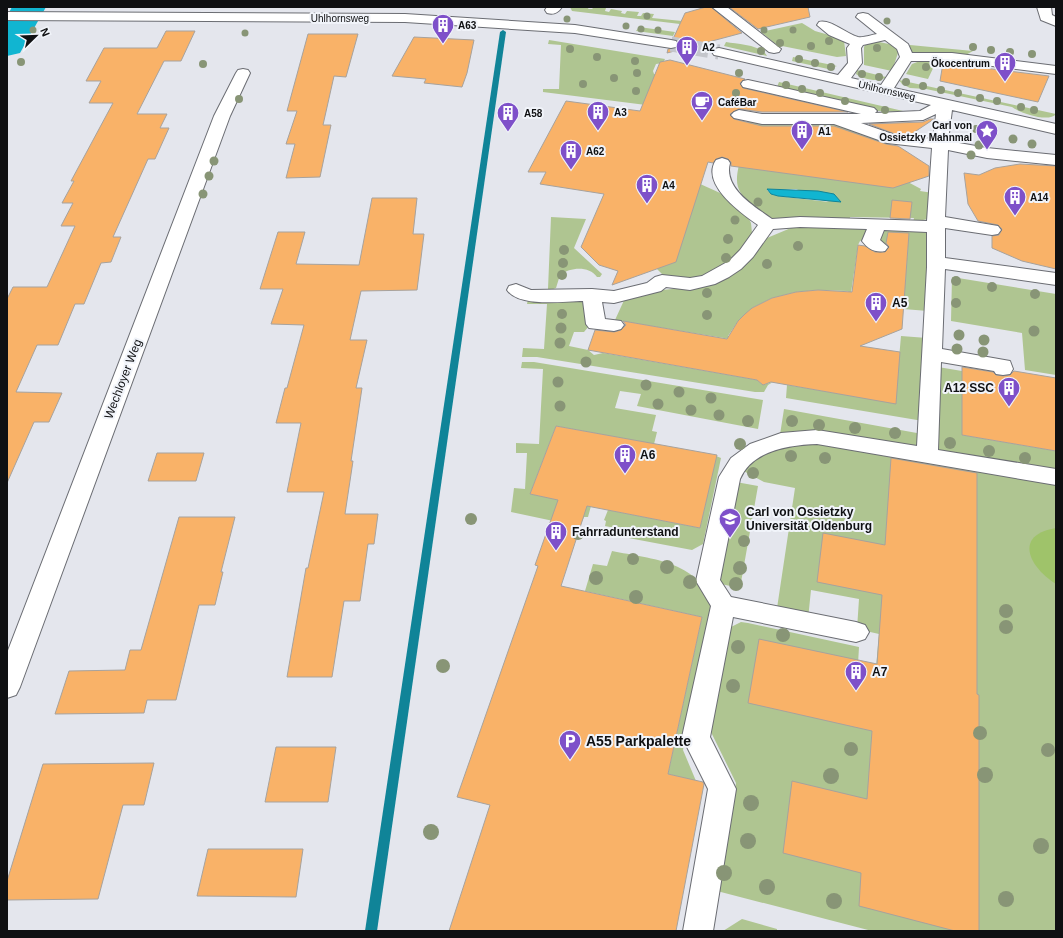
<svg xmlns="http://www.w3.org/2000/svg" width="1063" height="938" font-family="Helvetica,sans-serif">
<style>
.green{fill:#afc591;fill-rule:evenodd}
.forest{fill:#9fc36a}
.water{fill:#11b5d1;stroke:#108498}
.lines{fill:none;stroke-linecap:round;stroke-linejoin:round}
.stream{fill:#108498;fill-rule:evenodd}
.river{fill:#11b5d1;fill-rule:evenodd}
.building{fill:#f9b268;stroke:#a7a29d}
.minor-tunnel{stroke:#c4c6cc;stroke-width:15;stroke-dasharray:15 8;stroke-linecap:butt}
.minor-casing{stroke:#6b6d73;stroke-width:2}
.minor{fill:#fff;fill-rule:evenodd}
.tree{fill:#889576}
.labels{text-anchor:middle;stroke-width:4;stroke-linejoin:round;paint-order:stroke}
.far-street-label{font-size:10px;fill:#0f1012;stroke:#f1f4fa}
.far-poi-label{font-size:10px;font-weight:bold;fill:#0f1012;stroke:#f1f4fa;text-anchor:start}
.poi-label{font-size:12px;font-weight:bold;fill:#0f1012;stroke:#f1f4fa;text-anchor:start}
.street-label{font-size:12px;fill:#0f1012;stroke:#f1f4fa}
.near-poi-label{font-size:14px;font-weight:bold;fill:#0f1012;stroke:#f1f4fa;text-anchor:start}
</style>
<rect width="100%" height="100%" fill="#e4e6ed"/>
<path class="green" d="M 570,7 L 589,7 L 588,9 L 592,9 L 594,7 L 606,8 L 605,11 L 609,12 L 611,9 L 622,11 L 621,13 L 625,14 L 627,11 L 639,12 L 637,16 L 641,16 L 643,13 L 654,14 L 652,18 L 682,21 L 680,24 L 572,11 Z
M 802,23 L 815,31 L 836,37 L 844,41 L 846,56 L 837,57 L 777,45 L 761,32 Z
M 639,27 L 675,32 L 673,36 L 636,31 Z
M 549,40 L 665,59 L 663,63 L 656,64 L 653,71 L 654,74 L 659,75 L 646,105 L 543,92 L 543,89 L 559,89 L 561,45 L 548,44 Z
M 874,41 L 889,44 L 899,50 L 892,71 L 864,65 L 864,47 L 866,43 Z
M 726,42 C 738,44 762,45 767,56 L 724,46 Z
M 910,45 L 973,51 L 962,57 L 913,53 L 909,49 Z
M 793,57 L 837,66 L 828,69 L 792,61 Z
M 920,61 L 936,62 L 928,79 L 906,74 L 912,64 Z
M 857,70 L 886,77 C 879,83 863,79 856,74 Z
M 899,80 L 1056,114 C 1049,123 1020,113 1012,107 L 926,89 L 910,88 L 902,84 Z
M 779,82 L 903,111 L 906,112 L 877,111 L 777,87 Z
M 749,121 L 841,122 L 896,147 L 747,127 Z
M 739,165 L 906,181 L 921,189 L 920,191 L 933,193 L 933,218 L 913,222 L 914,218 L 850,217 L 850,221 C 830,220 780,223 764,216 C 759,214 756,209 752,206 C 738,192 734,186 739,165 ZM 796,189 L 829,202 L 778,196 L 771,194 L 767,190 Z
M 698,183 L 729,197 L 746,213 L 751,223 L 752,233 L 748,245 L 733,263 L 694,280 L 664,276 L 655,267 Z
M 551,217 L 586,219 L 574,248 L 602,274 L 600,277 L 597,277 C 589,266 571,267 560,275 L 556,288 L 537,295 L 528,294 L 529,289 L 548,289 Z
M 798,225 L 864,228 L 867,231 L 866,239 L 860,241 L 858,245 L 851,293 L 847,291 L 818,290 L 796,292 L 772,298 L 752,308 L 738,321 L 728,336 L 731,338 L 730,339 L 615,320 L 626,296 L 662,290 L 692,287 L 767,238 Z
M 888,228 L 928,232 L 928,311 L 903,309 L 908,246 L 886,242 L 886,246 L 879,245 L 879,235 Z
M 952,277 L 1056,294 L 1056,375 L 1025,370 L 1022,333 L 951,321 Z
M 528,299 L 579,299 L 586,306 L 589,326 L 584,332 L 574,332 L 569,346 L 588,350 L 594,355 L 603,353 L 757,380 L 763,385 L 773,382 L 768,385 L 764,392 L 755,392 L 537,357 L 522,357 L 523,348 L 544,349 L 547,304 L 527,304 Z
M 901,336 L 927,338 L 923,421 L 786,398 L 787,385 L 895,403 Z
M 522,362 L 534,362 L 763,400 L 758,429 L 637,406 L 641,394 L 620,391 L 615,408 L 656,415 L 652,431 L 657,432 L 654,444 L 556,426 L 530,494 L 591,506 L 588,517 L 584,517 L 581,524 L 577,526 L 511,512 L 514,488 L 525,489 L 527,453 L 516,453 L 516,443 L 539,444 L 543,369 L 521,368 Z
M 932,366 L 962,371 L 962,435 L 1056,451 L 1056,931 L 872,931 L 717,891 L 736,783 L 709,728 L 731,627 L 741,622 L 748,623 L 859,647 L 858,664 L 876,668 L 879,634 L 857,629 L 859,599 L 811,590 L 808,619 L 776,615 L 795,488 L 764,482 L 736,467 L 779,441 L 784,409 L 928,435 Z
M 716,456 L 721,458 L 703,544 L 692,550 L 618,536 L 620,529 L 605,526 L 606,521 L 604,520 L 608,510 L 700,528 Z
M 736,482 L 758,486 L 740,588 L 716,583 Z
M 612,551 C 651,559 705,561 712,611 L 683,750 L 696,781 L 668,774 L 702,617 L 585,591 L 593,564 L 607,566 Z
M 742,919 L 777,929 L 777,931 L 723,931 Z"/>
<path class="forest" d="M 1056,528 L 1056,584 C 1029,567 1013,535 1056,528 Z"/>
<path class="water" d="M 767,189 L 818,191 L 834,194 L 841,202 L 778,196 L 771,194 Z"/>
<g class="lines">
<path class="stream" d="M 503,30 L 506,32 L 377,931 L 365,931 L 500,32 Z"/>
<path class="river" d="M 12,7 L 46,7 L 20,53 L 7,56 L 7,16 Z"/>
</g>
<path class="building" d="M 706,7 L 711,7 L 742,33 L 667,53 L 668,49 L 676,48 L 679,45 L 677,40 L 673,39 L 685,13 Z
M 729,7 L 808,7 L 810,17 L 758,29 Z
M 166,31 L 195,31 L 181,61 L 164,61 L 137,114 L 167,114 L 160,128 L 169,128 L 155,159 L 148,159 L 113,237 L 121,237 L 111,262 L 101,263 L 84,304 L 75,304 L 58,345 L 37,345 L 16,392 L 62,393 L 49,422 L 34,422 L 7,483 L 7,299 L 13,287 L 47,287 L 75,226 L 61,226 L 73,203 L 62,203 L 74,181 L 71,181 L 113,103 L 89,103 L 101,81 L 86,81 L 104,48 L 157,48 Z
M 308,34 L 358,34 L 346,77 L 334,76 L 323,125 L 331,125 L 320,177 L 286,178 L 295,144 L 286,144 L 297,111 L 287,111 Z
M 414,37 L 474,40 L 467,73 L 462,87 L 424,83 L 426,79 L 392,76 Z
M 670,60 L 745,79 L 740,83 L 743,88 L 848,112 L 762,112 L 739,109 L 730,114 L 734,119 L 762,126 L 834,126 L 886,144 L 898,146 L 929,166 L 929,176 L 893,188 L 731,166 L 731,162 L 728,159 L 722,157 L 716,159 L 713,163 L 708,162 L 676,262 L 612,285 L 618,271 L 599,265 L 581,247 L 604,194 L 540,184 L 546,172 L 528,172 L 566,101 L 640,111 L 660,62 Z
M 943,63 L 1049,76 L 1038,102 L 940,81 Z
M 930,119 L 934,119 L 910,135 L 895,134 L 869,124 L 923,122 Z
M 1020,164 L 1056,166 L 1056,269 L 1022,261 L 992,248 L 992,236 L 999,235 L 1002,229 L 998,225 L 978,221 L 968,204 L 964,173 L 979,175 L 995,168 Z
M 372,198 L 417,198 L 413,234 L 424,234 L 417,290 L 361,291 L 350,340 L 367,340 L 356,388 L 362,388 L 351,461 L 353,461 L 345,514 L 378,514 L 374,544 L 368,544 L 360,601 L 344,601 L 332,677 L 287,677 L 306,568 L 308,568 L 324,492 L 287,492 L 301,423 L 276,423 L 285,388 L 287,388 L 304,325 L 271,324 L 283,289 L 260,289 L 278,232 L 305,232 L 296,264 L 359,265 Z
M 892,200 L 912,202 L 910,219 L 890,218 Z
M 888,232 L 909,233 L 902,329 L 860,346 L 900,352 L 896,404 L 771,382 L 763,385 L 757,380 L 588,350 L 595,330 L 614,332 L 621,330 L 626,325 L 623,321 L 727,339 L 738,321 L 745,314 L 752,308 L 772,298 L 796,292 L 818,290 L 852,292 L 858,245 L 865,246 L 875,252 L 885,252 L 889,247 L 886,243 Z
M 962,367 L 993,372 L 996,375 L 1003,376 L 1010,375 L 1014,371 L 1056,378 L 1056,451 L 962,435 Z
M 556,426 L 717,455 L 700,528 L 587,506 L 561,586 L 702,617 L 668,774 L 703,782 L 704,784 L 676,931 L 449,931 L 490,805 L 457,797 L 538,566 L 535,565 L 558,500 L 530,494 Z
M 157,453 L 204,453 L 196,481 L 148,481 Z
M 891,458 L 977,473 L 977,694 L 979,695 L 979,931 L 955,931 L 859,906 L 861,873 L 783,853 L 792,781 L 867,799 L 872,731 L 748,703 L 759,639 L 877,664 L 882,595 L 817,582 L 823,533 L 885,545 Z
M 179,517 L 235,517 L 221,572 L 223,572 L 215,605 L 199,605 L 176,700 L 147,700 L 144,713 L 55,714 L 69,671 L 125,670 L 130,650 L 141,650 Z
M 276,747 L 336,747 L 328,802 L 265,802 Z
M 154,763 L 144,805 L 123,805 L 98,899 L 7,900 L 7,881 L 43,764 Z
M 208,849 L 303,849 L 296,897 L 197,896 Z"/>
<g class="lines">
<path class="minor-tunnel" d="M 671,44 L 719,52"/>
<g class="minor-casing">
<path id="minor" d="M 547,7 L 562,7 C 558,13 554,15 547,13 L 545,10 Z
M 712,7 L 727,7 L 781,49 L 779,52 L 774,53 L 769,52 Z
M 1037,7 L 1051,7 L 1052,15 L 1056,17 L 1056,26 L 1041,20 Z
M 7,12 L 405,14 L 575,25 L 671,40 L 676,41 L 678,44 L 676,47 L 671,48 L 575,33 L 405,22 L 7,20 Z
M 863,13 L 868,14 L 908,44 L 912,53 L 952,53 L 1056,66 L 1056,74 L 952,61 L 911,61 L 894,88 L 1056,124 L 1056,134 L 952,110 L 948,141 L 987,148 L 1056,155 L 1056,165 L 987,158 L 948,150 L 945,217 L 992,225 L 998,226 L 1001,230 L 998,234 L 992,235 L 945,228 L 945,258 L 1056,273 L 1056,285 L 945,269 L 942,349 L 1010,361 L 1013,369 L 1010,374 L 1003,375 L 996,374 L 994,371 L 941,362 L 938,450 L 1056,469 L 1056,485 L 817,444 C 790,445 752,450 740,479 L 720,580 L 731,597 L 856,622 L 865,625 L 869,632 L 865,639 L 856,642 L 733,617 L 710,737 L 736,789 L 713,931 L 683,931 L 708,789 L 682,737 L 711,606 L 696,581 L 719,477 L 731,458 L 750,444 L 781,433 L 817,430 L 917,446 L 927,267 L 927,232 L 884,230 L 880,240 L 888,247 L 885,251 C 875,253 868,249 862,241 L 867,229 L 800,227 L 773,229 L 753,257 L 741,269 L 729,277 L 715,284 L 690,290 L 666,287 L 661,291 L 614,303 L 602,302 L 605,319 L 621,321 L 624,325 L 621,329 L 614,331 L 589,328 L 586,324 L 583,301 C 564,301 519,308 507,290 L 509,286 L 516,284 L 531,290 L 592,289 L 614,291 L 647,283 L 655,277 L 662,275 L 690,278 L 702,276 L 729,261 L 740,250 L 758,225 C 741,213 700,184 716,160 L 722,158 L 728,160 L 730,163 C 723,188 754,206 772,219 L 800,217 L 927,221 L 932,148 L 887,143 L 834,124 L 762,124 L 734,118 L 731,115 L 734,112 L 739,110 L 762,114 L 861,114 L 743,87 L 741,84 L 743,81 L 748,80 L 874,108 L 877,111 L 875,113 L 920,111 L 931,105 L 719,56 L 714,55 L 712,52 L 714,49 L 719,48 L 838,75 L 848,63 L 847,48 L 850,44 L 829,35 L 817,25 L 819,22 C 831,19 846,34 858,37 C 863,38 871,35 877,34 L 856,17 L 858,14 ZM 885,40 L 897,49 L 900,57 L 881,85 L 851,78 L 862,63 L 861,48 L 863,45 ZM 936,114 L 933,139 L 895,135 L 861,123 L 923,120 Z
M 243,69 L 248,70 L 250,73 L 230,116 L 20,687 L 16,695 L 7,698 L 7,653 L 214,116 L 236,73 L 238,70 Z"/>
</g>
<use href="#minor" class="minor"/>
</g>
<g class="tree">
<circle cx="647" cy="16" r="3.5"/>
<circle cx="567" cy="19" r="3.5"/>
<circle cx="887" cy="21" r="3.5"/>
<circle cx="626" cy="26" r="3.5"/>
<circle cx="641" cy="29" r="3.5"/>
<circle cx="33" cy="30" r="3.5"/>
<circle cx="658" cy="30" r="3.5"/>
<circle cx="764" cy="30" r="3.5"/>
<circle cx="793" cy="30" r="3.5"/>
<circle cx="245" cy="33" r="3.5"/>
<circle cx="829" cy="41" r="4"/>
<circle cx="780" cy="43" r="4"/>
<circle cx="811" cy="46" r="4"/>
<circle cx="973" cy="47" r="4"/>
<circle cx="877" cy="48" r="4"/>
<circle cx="570" cy="49" r="4"/>
<circle cx="991" cy="50" r="4"/>
<circle cx="761" cy="51" r="4"/>
<circle cx="1010" cy="52" r="4"/>
<circle cx="1032" cy="54" r="4"/>
<circle cx="597" cy="57" r="4"/>
<circle cx="799" cy="59" r="4"/>
<circle cx="635" cy="61" r="4"/>
<circle cx="21" cy="62" r="4"/>
<circle cx="815" cy="63" r="4"/>
<circle cx="203" cy="64" r="4"/>
<circle cx="831" cy="67" r="4"/>
<circle cx="926" cy="67" r="4"/>
<circle cx="637" cy="73" r="4"/>
<circle cx="739" cy="73" r="4"/>
<circle cx="862" cy="74" r="4"/>
<circle cx="879" cy="77" r="4"/>
<circle cx="614" cy="78" r="4"/>
<circle cx="906" cy="82" r="4"/>
<circle cx="583" cy="84" r="4"/>
<circle cx="786" cy="85" r="4"/>
<circle cx="923" cy="86" r="4"/>
<circle cx="802" cy="89" r="4"/>
<circle cx="941" cy="90" r="4"/>
<circle cx="636" cy="91" r="4"/>
<circle cx="736" cy="93" r="4"/>
<circle cx="820" cy="93" r="4"/>
<circle cx="958" cy="93" r="4"/>
<circle cx="980" cy="98" r="4"/>
<circle cx="239" cy="99" r="4"/>
<circle cx="845" cy="101" r="4"/>
<circle cx="997" cy="101" r="4"/>
<circle cx="1021" cy="107" r="4"/>
<circle cx="885" cy="110" r="4"/>
<circle cx="1034" cy="110" r="4"/>
<circle cx="976" cy="129" r="4"/>
<circle cx="993" cy="134" r="4.5"/>
<circle cx="1013" cy="139" r="4.5"/>
<circle cx="1032" cy="144" r="4.5"/>
<circle cx="979" cy="145" r="4.5"/>
<circle cx="971" cy="155" r="4.5"/>
<circle cx="214" cy="161" r="4.5"/>
<circle cx="209" cy="176" r="4.5"/>
<circle cx="203" cy="194" r="4.5"/>
<circle cx="758" cy="202" r="4.5"/>
<circle cx="735" cy="220" r="4.5"/>
<circle cx="728" cy="239" r="5"/>
<circle cx="798" cy="246" r="5"/>
<circle cx="564" cy="250" r="5"/>
<circle cx="726" cy="258" r="5"/>
<circle cx="563" cy="263" r="5"/>
<circle cx="767" cy="264" r="5"/>
<circle cx="562" cy="275" r="5"/>
<circle cx="956" cy="281" r="5"/>
<circle cx="992" cy="287" r="5"/>
<circle cx="707" cy="293" r="5"/>
<circle cx="1035" cy="294" r="5"/>
<circle cx="956" cy="303" r="5"/>
<circle cx="562" cy="314" r="5"/>
<circle cx="707" cy="315" r="5"/>
<circle cx="561" cy="328" r="5.5"/>
<circle cx="1034" cy="331" r="5.5"/>
<circle cx="959" cy="335" r="5.5"/>
<circle cx="984" cy="340" r="5.5"/>
<circle cx="560" cy="343" r="5.5"/>
<circle cx="957" cy="349" r="5.5"/>
<circle cx="983" cy="352" r="5.5"/>
<circle cx="586" cy="362" r="5.5"/>
<circle cx="558" cy="382" r="5.5"/>
<circle cx="646" cy="385" r="5.5"/>
<circle cx="679" cy="392" r="5.5"/>
<circle cx="711" cy="398" r="5.5"/>
<circle cx="658" cy="404" r="5.5"/>
<circle cx="560" cy="406" r="5.5"/>
<circle cx="691" cy="410" r="5.5"/>
<circle cx="719" cy="415" r="5.5"/>
<circle cx="748" cy="421" r="6"/>
<circle cx="792" cy="421" r="6"/>
<circle cx="819" cy="425" r="6"/>
<circle cx="855" cy="428" r="6"/>
<circle cx="895" cy="433" r="6"/>
<circle cx="950" cy="443" r="6"/>
<circle cx="740" cy="444" r="6"/>
<circle cx="989" cy="451" r="6"/>
<circle cx="791" cy="456" r="6"/>
<circle cx="825" cy="458" r="6"/>
<circle cx="1025" cy="458" r="6"/>
<circle cx="753" cy="473" r="6"/>
<circle cx="471" cy="519" r="6"/>
<circle cx="578" cy="534" r="6"/>
<circle cx="744" cy="541" r="6"/>
<circle cx="633" cy="559" r="6"/>
<circle cx="667" cy="567" r="7"/>
<circle cx="740" cy="568" r="7"/>
<circle cx="596" cy="578" r="7"/>
<circle cx="690" cy="582" r="7"/>
<circle cx="736" cy="584" r="7"/>
<circle cx="636" cy="597" r="7"/>
<circle cx="1006" cy="611" r="7"/>
<circle cx="1006" cy="627" r="7"/>
<circle cx="783" cy="635" r="7"/>
<circle cx="738" cy="647" r="7"/>
<circle cx="443" cy="666" r="7"/>
<circle cx="733" cy="686" r="7"/>
<circle cx="980" cy="733" r="7"/>
<circle cx="851" cy="749" r="7"/>
<circle cx="1048" cy="750" r="7"/>
<circle cx="985" cy="775" r="8"/>
<circle cx="831" cy="776" r="8"/>
<circle cx="751" cy="803" r="8"/>
<circle cx="431" cy="832" r="8"/>
<circle cx="748" cy="841" r="8"/>
<circle cx="1041" cy="846" r="8"/>
<circle cx="724" cy="873" r="8"/>
<circle cx="767" cy="887" r="8"/>
<circle cx="1006" cy="899" r="8"/>
<circle cx="834" cy="901" r="8"/>
</g>
<defs>
<g id="building-pin" transform="scale(1.15)"><path d="M0 17L-7.5 6A9.5 9.5 0 1 1 7.5 6Z" fill="#7e50c9" stroke="#f1f4fa"/><path d="M-4-6H4V6H1V3H-1V6H-4ZM-2.5-4.3h1.7v1.8h-1.7ZM.8-4.3h1.7v1.8H.8ZM-2.5-1h1.7V.8h-1.7ZM.8-1h1.7V.8H.8Z" fill="#fff"/></g>
<g id="cafe-pin" transform="scale(1.15)"><path d="M0 17L-7.5 6A9.5 9.5 0 1 1 7.5 6Z" fill="#7e50c9" stroke="#f1f4fa"/><path d="M-5.5-4.5H6V0H3Q3 3.5 0 3.5H-2.5Q-5.5 3.5-5.5 0ZM3-3.2v2h1.7v-2ZM-6 4.5H4V6H-6Z" fill="#fff"/></g>
<g id="sight-pin" transform="scale(1.15)"><path d="M0 17L-7.5 6A9.5 9.5 0 1 1 7.5 6Z" fill="#7e50c9" stroke="#f1f4fa"/><path d="M0-6L1.8-2.2L6-1.7L2.9 1.2L3.7 5.4L0 3.3L-3.7 5.4L-2.9 1.2L-6-1.7L-1.8-2.2Z" fill="#fff"/></g>
<g id="university-pin" transform="scale(1.15)"><path d="M0 17L-7.5 6A9.5 9.5 0 1 1 7.5 6Z" fill="#7e50c9" stroke="#f1f4fa"/><path d="M0-5L7-2L0 1L-7-2ZM-4 1L0 2.5L4 1V4Q0 6-4 4Z" fill="#fff"/></g>
<g id="parking-pin" transform="scale(1.15)"><path d="M0 17L-7.5 6A9.5 9.5 0 1 1 7.5 6Z" fill="#7e50c9" stroke="#f1f4fa"/><path d="M-3.5-5.5H1a3.5 3.5 0 0 1 0 7H-1V5.5H-3.5ZM-1-3.4V-.6H.8a1.4 1.4 0 0 0 0-2.8Z" fill="#fff"/></g>
</defs>
<g fill-rule="evenodd">
<use href="#building-pin" x="443" y="25"/>
<use href="#building-pin" x="687" y="47"/>
<use href="#building-pin" x="1005" y="63"/>
<use href="#cafe-pin" x="702" y="102"/>
<use href="#building-pin" x="598" y="112"/>
<use href="#building-pin" x="508" y="113"/>
<use href="#building-pin" x="802" y="131"/>
<use href="#sight-pin" x="987" y="131"/>
<use href="#building-pin" x="571" y="151"/>
<use href="#building-pin" x="647" y="185"/>
<use href="#building-pin" x="1015" y="197"/>
<use href="#building-pin" x="876" y="303"/>
<use href="#building-pin" x="1009" y="388"/>
<use href="#building-pin" x="625" y="455"/>
<use href="#university-pin" x="730" y="519"/>
<use href="#building-pin" x="556" y="532"/>
<use href="#building-pin" x="856" y="672"/>
<use href="#parking-pin" x="570" y="741"/>
</g>
<g class="labels">
<g class="far-street-label">
<text x="340" y="22">Uhlhornsweg</text>
<text transform="translate(887 90) rotate(13)" y="4">Uhlhornsweg</text>
</g>
<g class="far-poi-label">
<text x="458" y="29">A63</text>
<text x="702" y="51">A2</text>
<text x="990" y="67" text-anchor="end">Ökocentrum</text>
<text x="718" y="106">CaféBar</text>
<text x="614" y="116">A3</text>
<text x="524" y="117">A58</text>
<text x="972" y="129" text-anchor="end">Carl von<tspan x="972" dy="12">Ossietzky Mahnmal</tspan></text>
<text x="818" y="135">A1</text>
<text x="586" y="155">A62</text>
<text x="662" y="189">A4</text>
<text x="1030" y="201">A14</text>
</g>
<g class="poi-label">
<text x="892" y="307">A5</text>
<text x="994" y="392" text-anchor="end">A12 SSC</text>
<text x="640" y="459">A6</text>
<text x="746" y="516">Carl von Ossietzky<tspan x="746" dy="14">Universität Oldenburg</tspan></text>
<text x="572" y="536">Fahrradunterstand</text>
<text x="872" y="676">A7</text>
</g>
<g class="street-label">
<text transform="translate(123 379) rotate(-69)" y="4">Wechloyer Weg</text>
</g>
<g class="near-poi-label">
<text x="586" y="746">A55 Parkpalette</text>
</g>
</g>
<rect width="1063" height="938" fill="none" stroke="#0f1012" stroke-width="16"/>
<g transform="translate(36 36) rotate(67)" stroke="#f1f4fa" stroke-width="3" paint-order="stroke">
<path d="M0-3L7 15L0 10L-7 15Z" fill="#0f1012"/>
<text y="-6" font-size="11" font-weight="bold" text-anchor="middle" fill="#0f1012">N</text>
</g>
</svg>
